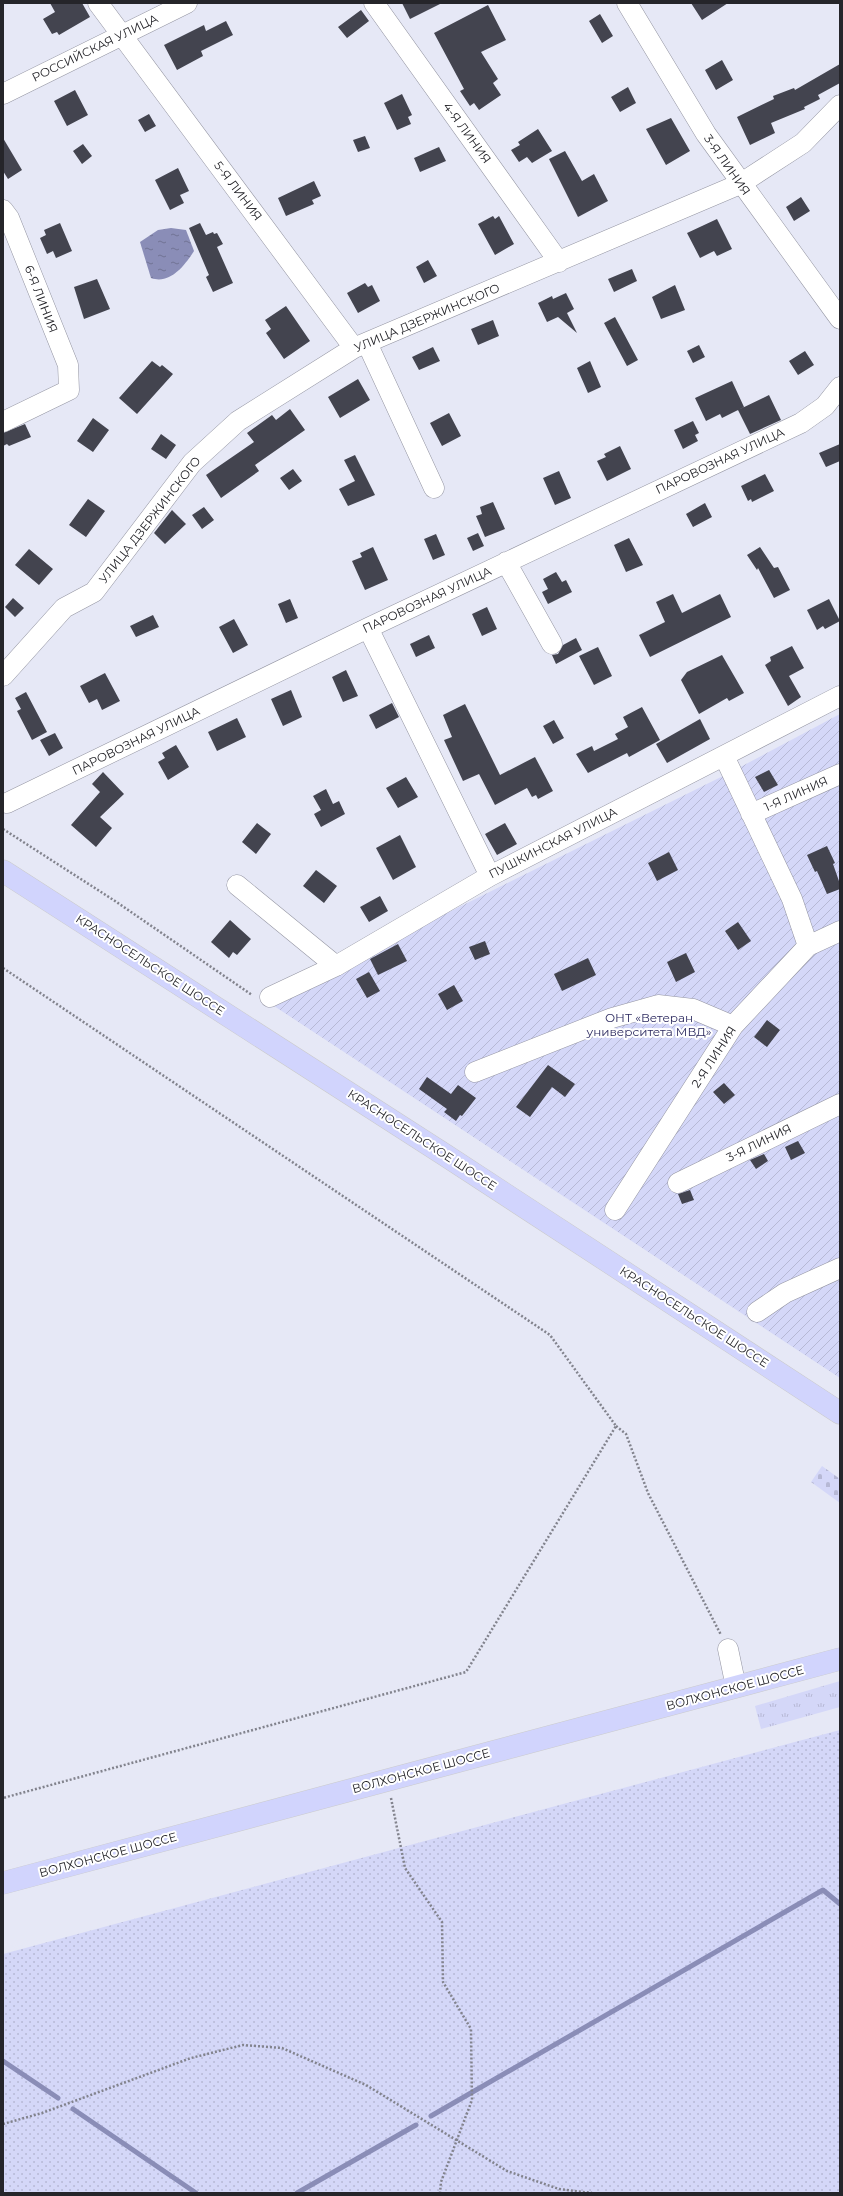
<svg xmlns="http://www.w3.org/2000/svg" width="843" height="2196" font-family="Montserrat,sans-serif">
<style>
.grass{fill:url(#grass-tufts)}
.cemetery{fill:url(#cemetery-stones)}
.park{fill:url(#park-dots)}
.garden{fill:url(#garden-furrows)}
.water{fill:url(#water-ripples)}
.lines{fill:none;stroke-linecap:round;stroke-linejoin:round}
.stream{stroke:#8a8db7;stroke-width:5}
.building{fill:#43444f}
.minor-casing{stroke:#9495a2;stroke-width:21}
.major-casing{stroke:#cbcbcc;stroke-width:23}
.path{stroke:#82838d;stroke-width:2.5;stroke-dasharray:2 2;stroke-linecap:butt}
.minor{stroke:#fff;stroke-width:20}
.major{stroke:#d1d4fd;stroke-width:22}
.labels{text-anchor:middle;stroke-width:4;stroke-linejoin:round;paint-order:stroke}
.street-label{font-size:12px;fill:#25252a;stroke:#fff}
.park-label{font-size:12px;fill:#2c2a5f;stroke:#fff}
</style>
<defs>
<pattern id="grass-tufts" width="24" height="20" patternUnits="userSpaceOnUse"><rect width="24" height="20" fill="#d4d7f8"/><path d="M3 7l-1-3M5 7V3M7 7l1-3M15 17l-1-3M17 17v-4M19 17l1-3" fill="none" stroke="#b6b8d5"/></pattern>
<pattern id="cemetery-stones" width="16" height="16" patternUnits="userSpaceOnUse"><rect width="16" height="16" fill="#d4d7f8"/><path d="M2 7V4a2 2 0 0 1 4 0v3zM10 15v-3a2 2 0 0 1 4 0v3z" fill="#b6b8d5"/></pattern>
<pattern id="park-dots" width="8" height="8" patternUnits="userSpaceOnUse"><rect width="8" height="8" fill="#d4d7f8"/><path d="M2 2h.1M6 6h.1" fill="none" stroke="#b6b8d5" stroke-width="1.8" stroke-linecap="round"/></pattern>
<pattern id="garden-furrows" width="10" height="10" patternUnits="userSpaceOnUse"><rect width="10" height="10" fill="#d4d7f8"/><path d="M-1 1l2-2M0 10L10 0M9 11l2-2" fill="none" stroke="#b6b8d5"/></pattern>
<pattern id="water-ripples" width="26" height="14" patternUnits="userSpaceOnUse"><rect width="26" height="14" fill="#8a8db7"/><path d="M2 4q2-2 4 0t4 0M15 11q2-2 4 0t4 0" fill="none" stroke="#717395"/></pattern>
</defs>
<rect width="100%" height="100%" fill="#e6e8f6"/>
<path class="grass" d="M 840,1681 L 840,1707 L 761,1729 L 755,1706 Z"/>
<path class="cemetery" d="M 822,1466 L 840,1479 L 840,1503 L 811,1482 Z"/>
<path class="park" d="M 840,1730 L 840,2193 L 3,2193 L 3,1954 Z"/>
<path class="garden" d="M 840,714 L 840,1378 L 268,1002 L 731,772 Z"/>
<path class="water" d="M 171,228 L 186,230 L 194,251 C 185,265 170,285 151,278 L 140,242 L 158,230 Z"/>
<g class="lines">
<path class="stream" d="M 3,2061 L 58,2098
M 73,2109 L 196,2193
M 431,2116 L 823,1890 L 840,1904
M 297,2193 L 416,2125"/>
</g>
<path class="building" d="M 50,3 L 82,3 L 90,17 L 59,35 L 57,32 L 52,34 L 43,19 L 55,12 Z
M 402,3 L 442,3 L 410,19 Z
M 691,3 L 728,3 L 702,20 Z
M 488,5 L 506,40 L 481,52 L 498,79 L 493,83 L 501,95 L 479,110 L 474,103 L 470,106 L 460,91 L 464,89 L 434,33 Z
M 361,10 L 369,21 L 347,38 L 338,27 Z
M 600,14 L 613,36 L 602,43 L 589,21 Z
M 226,21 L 233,35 L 201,51 L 203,56 L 177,70 L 164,45 L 204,25 L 206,31 Z
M 722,60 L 733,80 L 716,90 L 705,70 Z
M 840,64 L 840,83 L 818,95 L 820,99 L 804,107 L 805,109 L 771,123 L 775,133 L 750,145 L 737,117 L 774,99 L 773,96 L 794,88 L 795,90 Z
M 628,87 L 636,103 L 620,112 L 611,97 Z
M 75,90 L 88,115 L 67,126 L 54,101 Z
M 402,94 L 412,115 L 408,117 L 411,124 L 397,130 L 384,103 Z
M 149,114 L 156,126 L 145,132 L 138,120 Z
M 671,118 L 690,151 L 666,165 L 646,129 Z
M 538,129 L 552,151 L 532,163 L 527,157 L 519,162 L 511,150 L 520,145 L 518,142 Z
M 365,136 L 370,148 L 358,152 L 353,140 Z
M 3,138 L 22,170 L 8,179 L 3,171 Z
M 83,144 L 92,156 L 82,164 L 73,151 Z
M 439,147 L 446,161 L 420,172 L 414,158 Z
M 565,151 L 582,181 L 594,174 L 608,201 L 578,217 L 549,159 Z
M 178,168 L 189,191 L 180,195 L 184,203 L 170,210 L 155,180 Z
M 314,181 L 321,196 L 312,200 L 314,204 L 286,216 L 278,198 Z
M 801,197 L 810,211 L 794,221 L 786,207 Z
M 493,216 L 495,219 L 499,216 L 514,244 L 495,255 L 478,224 Z
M 717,219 L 732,249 L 717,256 L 714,251 L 700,258 L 687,233 Z
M 60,223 L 72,251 L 56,258 L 53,251 L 47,254 L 40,238 L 46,235 L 44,230 Z
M 200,223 L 206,235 L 213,232 L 214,234 L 217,233 L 223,244 L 217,247 L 233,283 L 213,292 L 206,277 L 209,275 L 189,228 Z
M 428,260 L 437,276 L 424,283 L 416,267 Z
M 632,269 L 637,281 L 614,292 L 608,279 Z
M 97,279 L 110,309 L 84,319 L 74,287 Z
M 365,283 L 368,287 L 372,285 L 380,301 L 358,313 L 347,293 Z
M 675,285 L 685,310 L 661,319 L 652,297 Z
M 566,293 L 574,309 L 567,313 L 577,333 L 558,317 L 547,322 L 538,303 L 552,296 L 553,299 Z
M 286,306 L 310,341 L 284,359 L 266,333 L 271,329 L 265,320 Z
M 615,317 L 638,360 L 627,366 L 604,323 Z
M 493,320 L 499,336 L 478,345 L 471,329 Z
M 699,345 L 705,357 L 693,363 L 687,351 Z
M 433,347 L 440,361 L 419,370 L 412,357 Z
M 805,351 L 814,365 L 798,375 L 789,361 Z
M 152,361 L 160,367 L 162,365 L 173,374 L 137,414 L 119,398 Z
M 590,361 L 601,387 L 588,393 L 577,368 Z
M 358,379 L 370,400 L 340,418 L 328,397 Z
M 732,381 L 744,407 L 722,418 L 720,414 L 706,421 L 695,398 Z
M 769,395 L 781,420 L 750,434 L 738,410 Z
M 290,409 L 305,430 L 255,465 L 259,471 L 221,498 L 206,475 L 254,442 L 247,433 L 272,415 L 276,420 Z
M 449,413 L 461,436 L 442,446 L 430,423 Z
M 93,418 L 109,430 L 93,452 L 77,441 Z
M 693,421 L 699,433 L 695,435 L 698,441 L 683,449 L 674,430 Z
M 25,424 L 31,437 L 9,446 L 7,444 L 3,446 L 3,433 Z
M 161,434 L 176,445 L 166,459 L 151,449 Z
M 840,444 L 840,461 L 826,467 L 819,453 Z
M 620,446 L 631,469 L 607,481 L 597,461 L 606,457 L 604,454 Z
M 355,455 L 375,495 L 348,506 L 339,489 L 355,481 L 344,460 Z
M 293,469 L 302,481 L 289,490 L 280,478 Z
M 559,471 L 571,498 L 555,505 L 543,478 Z
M 765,474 L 774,491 L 752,502 L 751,499 L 748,501 L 741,486 Z
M 88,499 L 105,511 L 86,537 L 69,525 Z
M 493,502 L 505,529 L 485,537 L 476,516 L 482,514 L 480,507 Z
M 705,503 L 712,517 L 693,527 L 686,514 Z
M 204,507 L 214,520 L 202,529 L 192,515 Z
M 172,510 L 186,524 L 165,544 L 154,533 Z
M 478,533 L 484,546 L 473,551 L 467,538 Z
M 436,534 L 445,555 L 433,560 L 424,539 Z
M 629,538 L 643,565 L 626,572 L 614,545 Z
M 373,547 L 388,580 L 365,590 L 352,561 L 362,557 L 360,553 Z
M 760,547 L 774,568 L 778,567 L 790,590 L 774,598 L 758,568 L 757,570 L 747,555 Z
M 29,549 L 53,569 L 39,585 L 15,565 Z
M 556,572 L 562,582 L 566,580 L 572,592 L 548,604 L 542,592 L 548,589 L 543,579 Z
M 673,594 L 682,613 L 720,594 L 731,617 L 650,657 L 639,635 L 665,622 L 656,602 Z
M 13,598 L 24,608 L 15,617 L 5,607 Z
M 290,599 L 298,618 L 286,623 L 278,604 Z
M 829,599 L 840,621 L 825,629 L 823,626 L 817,630 L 807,610 Z
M 487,607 L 497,629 L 482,636 L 472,614 Z
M 153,615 L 159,627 L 136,637 L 130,626 Z
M 234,619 L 248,645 L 233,653 L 219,627 Z
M 429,635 L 435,648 L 416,657 L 410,644 Z
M 576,638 L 582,650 L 556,664 L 552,655 L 558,654 L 563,645 Z
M 792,646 L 804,668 L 789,676 L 801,697 L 788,706 L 765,665 L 771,661 L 770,657 Z
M 598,647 L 612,676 L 594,685 L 579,656 Z
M 722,655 L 744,693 L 729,701 L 727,698 L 699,714 L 681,680 L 687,672 Z
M 346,670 L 358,696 L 343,702 L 332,677 Z
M 105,673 L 120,701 L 102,710 L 97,699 L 89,703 L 80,686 Z
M 291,690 L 302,717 L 283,726 L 271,699 Z
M 26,692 L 47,732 L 32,740 L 17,711 L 21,709 L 15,698 Z
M 392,703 L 399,717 L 376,729 L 369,715 Z
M 465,704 L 500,775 L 535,757 L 553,791 L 538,799 L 536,795 L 532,797 L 527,788 L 495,805 L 479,774 L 463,781 L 444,740 L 452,737 L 443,715 Z
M 642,707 L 660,740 L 629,757 L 627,753 L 588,773 L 576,754 L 592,746 L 594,751 L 618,739 L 615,734 L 628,727 L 623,717 Z
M 237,718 L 246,737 L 217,751 L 208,732 Z
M 700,719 L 710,739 L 667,763 L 656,744 Z
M 554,720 L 564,738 L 553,744 L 543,726 Z
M 55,733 L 63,748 L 49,756 L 40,740 Z
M 176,745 L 189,767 L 168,780 L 158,762 L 165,758 L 162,753 Z
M 769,770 L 778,785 L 764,792 L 755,777 Z
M 103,772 L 124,794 L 100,817 L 112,828 L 96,847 L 71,825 L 100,792 L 92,784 Z
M 406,777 L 418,797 L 398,808 L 386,788 Z
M 326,789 L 333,804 L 339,801 L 345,814 L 321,827 L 314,814 L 321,810 L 313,796 Z
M 257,823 L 271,834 L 256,854 L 242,842 Z
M 505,823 L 517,844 L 497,855 L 485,834 Z
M 400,835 L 416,867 L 393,880 L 376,848 Z
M 827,846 L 835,863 L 833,864 L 840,884 L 840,889 L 827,894 L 817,871 L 815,872 L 807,855 Z
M 669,852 L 678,870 L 657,881 L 648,863 Z
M 316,870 L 337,886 L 324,903 L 303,886 Z
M 380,896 L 388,911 L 369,922 L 360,907 Z
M 230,920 L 251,939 L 237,955 L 233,952 L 229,958 L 211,942 Z
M 738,922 L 751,941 L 738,950 L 725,931 Z
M 485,941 L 490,954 L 475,960 L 469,947 Z
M 398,944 L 407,961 L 378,975 L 370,959 Z
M 686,953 L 695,972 L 676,982 L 667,962 Z
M 588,958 L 596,975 L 562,991 L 554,974 Z
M 369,972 L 380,991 L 367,998 L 356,979 Z
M 454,985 L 463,1001 L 447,1010 L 438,994 Z
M 767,1020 L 780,1030 L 767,1047 L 754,1037 Z
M 548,1065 L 575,1084 L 565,1097 L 552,1087 L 530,1117 L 516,1107 Z
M 427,1077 L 451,1094 L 458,1085 L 476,1098 L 462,1116 L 460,1115 L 456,1121 L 444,1112 L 447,1109 L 419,1089 Z
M 724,1083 L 735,1095 L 724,1104 L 713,1092 Z
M 798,1141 L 805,1153 L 791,1160 L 785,1147 Z
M 764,1154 L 768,1161 L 756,1169 L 750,1160 Z
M 690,1190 L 694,1200 L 682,1204 L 678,1194 Z"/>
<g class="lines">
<g class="minor-casing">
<path id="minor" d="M 98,3 L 354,348
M 374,3 L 559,262
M 627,3 L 706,134 L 840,319
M 3,94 L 187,3
M 3,210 L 9,218 L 68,365 L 69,390 L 3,422
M 367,343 L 434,488
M 506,562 L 552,644
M 368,628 L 490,876
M 3,676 L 64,608 L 94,592 L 192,463 L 238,421 L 354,348 L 740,184 L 803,143 L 840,105
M 724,756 L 792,899 L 808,946
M 7,803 L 368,628 L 801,423 L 825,406 L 840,387
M 751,814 L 840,774
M 237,885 L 336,966
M 270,997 L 336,966 L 490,876 L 840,696
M 475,1072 L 612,1018 L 658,1005 L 693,1009 L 733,1026
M 678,1183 L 840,1104
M 615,1210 L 733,1026 L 808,946 L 840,931
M 757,1312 L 785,1293 L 840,1268
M 728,1649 L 736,1687"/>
</g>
<g class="major-casing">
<path id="major" d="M 3,871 L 445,1155 L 840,1413
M 3,1883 L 840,1659"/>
</g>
<path class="path" d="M 3,829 L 115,901 L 252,995
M 3,968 L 550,1335 L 616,1426 L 466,1672 L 3,1798
M 616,1426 L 626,1434 L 648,1493 L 721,1635
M 391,1798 L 405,1868 L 442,1922 L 443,1982 L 471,2029 L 472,2100 L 441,2182 L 440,2193
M 3,2124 L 42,2113 L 191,2058 L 243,2045 L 282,2048 L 366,2085 L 507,2171 L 559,2189 L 592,2193"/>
<use href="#minor" class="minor"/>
<use href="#major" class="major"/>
</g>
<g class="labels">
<g class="street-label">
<text transform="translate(95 48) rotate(-26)" y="4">РОССИЙСКАЯ УЛИЦА</text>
<text transform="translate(467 133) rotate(54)" y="4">4-Я ЛИНИЯ</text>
<text transform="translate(727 165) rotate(55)" y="4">3-Я ЛИНИЯ</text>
<text transform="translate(238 191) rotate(53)" y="4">5-Я ЛИНИЯ</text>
<text transform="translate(41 299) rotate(69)" y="4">6-Я ЛИНИЯ</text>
<text transform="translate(427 318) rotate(-23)" y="4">УЛИЦА ДЗЕРЖИНСКОГО</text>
<text transform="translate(720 461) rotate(-25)" y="4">ПАРОВОЗНАЯ УЛИЦА</text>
<text transform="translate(150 520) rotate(-52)" y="4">УЛИЦА ДЗЕРЖИНСКОГО</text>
<text transform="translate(427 600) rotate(-25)" y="4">ПАРОВОЗНАЯ УЛИЦА</text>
<text transform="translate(136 741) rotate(-26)" y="4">ПАРОВОЗНАЯ УЛИЦА</text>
<text transform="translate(796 794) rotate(-24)" y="4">1-Я ЛИНИЯ</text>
<text transform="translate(553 843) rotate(-27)" y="4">ПУШКИНСКАЯ УЛИЦА</text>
<text transform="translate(150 965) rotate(33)" y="4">КРАСНОСЕЛЬСКОЕ ШОССЕ</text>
<text transform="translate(714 1057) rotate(-57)" y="4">2-Я ЛИНИЯ</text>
<text transform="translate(422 1140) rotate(33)" y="4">КРАСНОСЕЛЬСКОЕ ШОССЕ</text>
<text transform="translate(759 1143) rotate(-26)" y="4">3-Я ЛИНИЯ</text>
<text transform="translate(694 1317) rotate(33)" y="4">КРАСНОСЕЛЬСКОЕ ШОССЕ</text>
<text transform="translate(735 1688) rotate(-15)" y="4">ВОЛХОНСКОЕ ШОССЕ</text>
<text transform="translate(421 1771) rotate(-15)" y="4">ВОЛХОНСКОЕ ШОССЕ</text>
<text transform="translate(108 1855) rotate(-15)" y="4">ВОЛХОНСКОЕ ШОССЕ</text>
</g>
<g class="park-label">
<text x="649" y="1022">ОНТ «Ветеран<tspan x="649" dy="14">университета МВД»</tspan></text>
</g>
</g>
<rect width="843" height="2196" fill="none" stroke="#25252a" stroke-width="8"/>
</svg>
